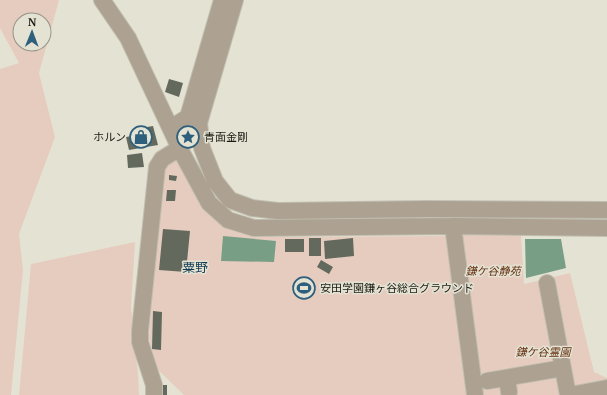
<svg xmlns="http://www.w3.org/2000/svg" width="607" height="395" font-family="'PT Serif','Noto Sans JP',serif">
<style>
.green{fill:#e6ccbf;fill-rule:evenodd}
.water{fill:#789e85}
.building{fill:#636a5d}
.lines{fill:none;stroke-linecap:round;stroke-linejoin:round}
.minor-casing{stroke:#c0bfb1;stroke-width:18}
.minor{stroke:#ada192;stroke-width:16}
.labels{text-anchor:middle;stroke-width:3;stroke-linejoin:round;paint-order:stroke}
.poi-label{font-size:11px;fill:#1b1a14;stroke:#e4e3d3;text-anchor:start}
.park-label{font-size:11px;font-style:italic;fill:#673214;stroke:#e4e3d3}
.quarter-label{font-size:13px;fill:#133b52;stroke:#e4e3d3}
</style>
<rect width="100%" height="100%" fill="#e4e3d3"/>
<path class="green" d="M 0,0 L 59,0 L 39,73 L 55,137 L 19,234 L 23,270 L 11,395 L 0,395 L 0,69 L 19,63 L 0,28 ZM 20,20 L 44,20 L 44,44 L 20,44 Z
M 177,156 L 198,201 L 222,224 L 233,231 L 276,237 L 450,236 L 470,395 L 184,395 L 156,368 L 149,338 L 160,180 L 164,170 Z
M 459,234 L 521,235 L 524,284 L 570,273 L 594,372 L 607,378 L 607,395 L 479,395 Z
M 135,242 L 131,307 L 138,374 L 139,395 L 19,395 L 31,264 Z"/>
<path class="water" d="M 223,236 L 276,241 L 274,262 L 221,261 Z
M 525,239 L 561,239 L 566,268 L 526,278 Z"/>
<path class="building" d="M 169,79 L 183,83 L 179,97 L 165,92 Z
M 153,126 L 158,145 L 129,150 L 126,137 L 142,134 L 141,128 Z
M 142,153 L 144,167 L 128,168 L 127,155 Z
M 169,175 L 177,176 L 176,181 L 169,180 Z
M 167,190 L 176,190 L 175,201 L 166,201 Z
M 163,229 L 190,231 L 186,272 L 159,270 Z
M 309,238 L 321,238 L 321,256 L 309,256 Z
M 353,238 L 354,256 L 325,259 L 324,241 Z
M 285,239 L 304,239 L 304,252 L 285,252 Z
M 321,260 L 333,267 L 329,274 L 317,267 Z
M 153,311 L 162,312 L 161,350 L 152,349 Z
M 156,385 L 167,385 L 167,395 L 156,395 Z"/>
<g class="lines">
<g class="minor-casing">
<path id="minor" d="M 102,0 L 128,38 L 182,153 L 209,203 L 228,220 L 254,228 L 453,226 L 607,228
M 235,0 L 199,123 L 202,148 L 215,181 L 230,200 L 252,208 L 278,211 L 426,209 L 607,210
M 171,128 L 188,117 L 222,0
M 453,226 L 475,395
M 547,283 L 568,395
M 507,378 L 509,392
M 487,381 L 563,368
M 154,395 L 154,385 L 140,342 L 140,331 L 157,167 L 162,159 L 180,148
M 570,395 L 607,388"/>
</g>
<use href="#minor" class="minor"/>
</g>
<defs>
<g id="shop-ring" transform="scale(1.15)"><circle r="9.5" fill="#e4e3d3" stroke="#2e5f7d" stroke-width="1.5"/><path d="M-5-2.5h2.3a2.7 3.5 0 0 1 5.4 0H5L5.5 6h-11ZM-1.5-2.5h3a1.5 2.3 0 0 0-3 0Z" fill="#2e5f7d"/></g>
<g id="sight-ring" transform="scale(1.15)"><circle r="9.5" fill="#e4e3d3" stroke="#2e5f7d" stroke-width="1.5"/><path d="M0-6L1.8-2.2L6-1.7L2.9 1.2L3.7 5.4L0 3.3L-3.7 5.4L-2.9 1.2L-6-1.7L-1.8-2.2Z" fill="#2e5f7d"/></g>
<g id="stadium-ring" transform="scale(1.15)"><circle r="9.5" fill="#e4e3d3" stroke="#2e5f7d" stroke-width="1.5"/><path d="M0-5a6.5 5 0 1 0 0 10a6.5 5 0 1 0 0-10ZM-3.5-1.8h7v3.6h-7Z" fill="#2e5f7d"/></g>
</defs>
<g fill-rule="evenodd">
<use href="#shop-ring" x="141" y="137"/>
<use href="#sight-ring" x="188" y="137"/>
<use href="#stadium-ring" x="304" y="288"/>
</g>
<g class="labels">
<g class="poi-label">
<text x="126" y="141" text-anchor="end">ホルン</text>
<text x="204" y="141">青面金剛</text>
<text x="320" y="292">安田学園鎌ヶ谷総合グラウンド</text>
</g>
<g class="park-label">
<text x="493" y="275">鎌ケ谷静苑</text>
<text x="543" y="356">鎌ケ谷霊園</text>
</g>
<g class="quarter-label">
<text x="195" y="272">粟野</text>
</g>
</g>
<g transform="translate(32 32) rotate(1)"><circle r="19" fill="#e4e3d3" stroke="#949387"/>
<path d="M0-3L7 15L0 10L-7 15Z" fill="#2e5f7d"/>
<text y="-6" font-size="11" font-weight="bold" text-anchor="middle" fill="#1b1a14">N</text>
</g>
</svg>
